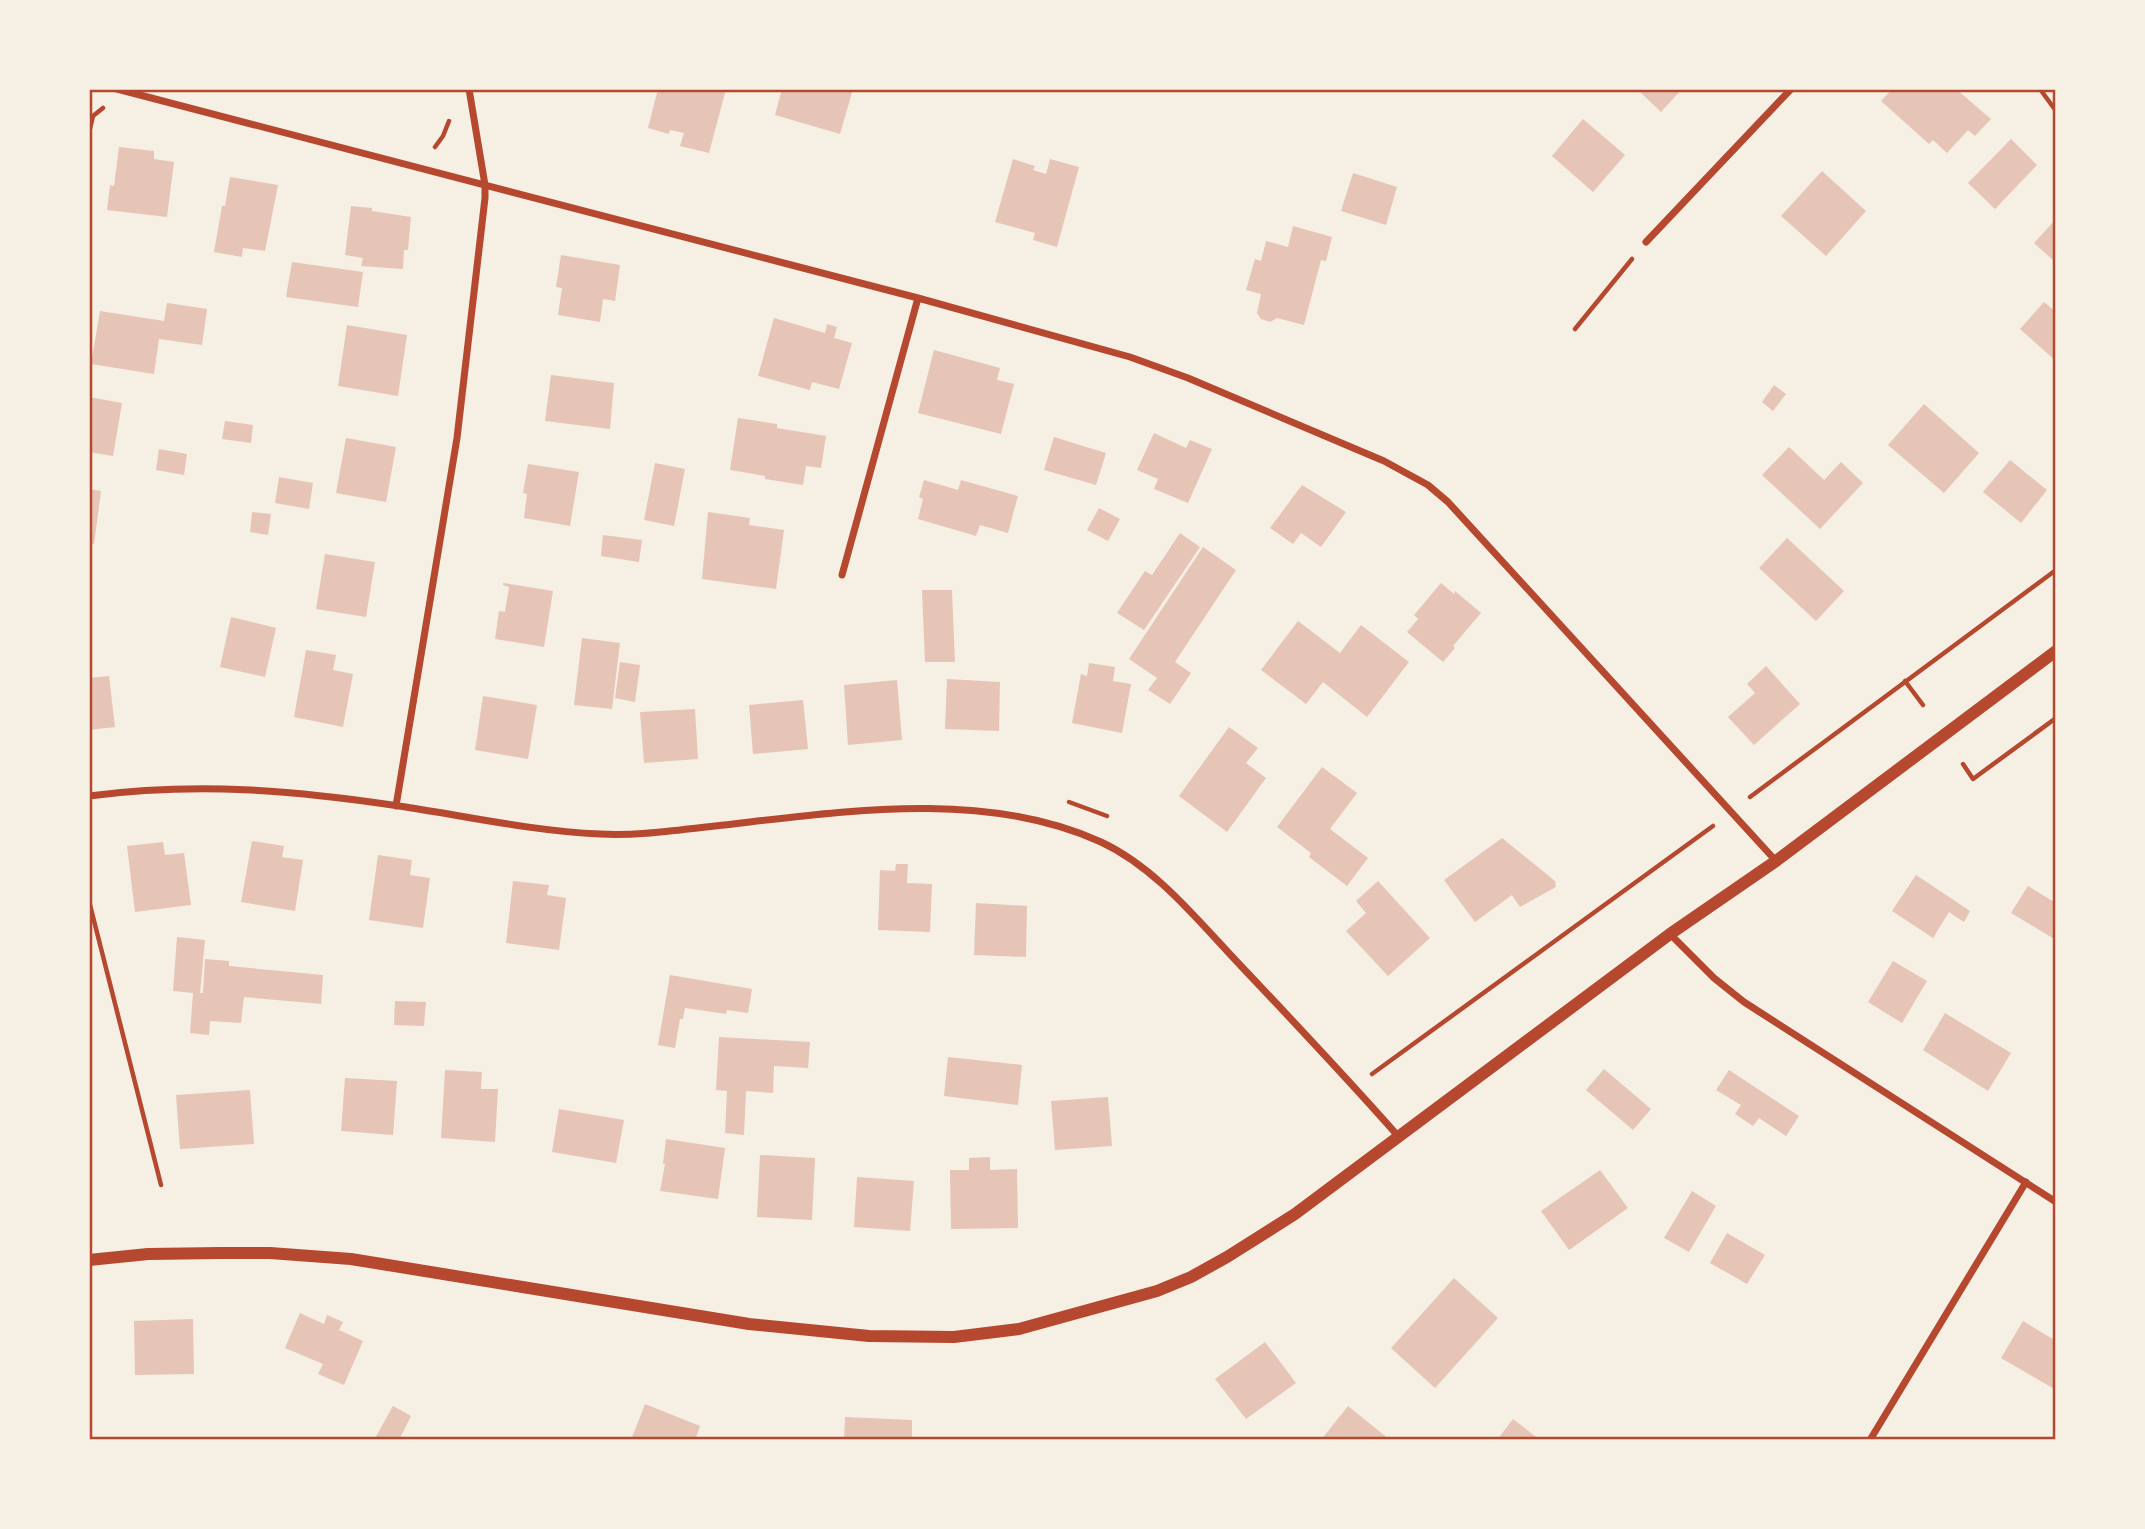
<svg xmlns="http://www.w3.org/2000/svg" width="2145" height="1529" font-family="Lato,sans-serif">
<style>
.building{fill:#e6c5b7}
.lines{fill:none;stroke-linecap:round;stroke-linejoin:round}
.path{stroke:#b5482f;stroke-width:4.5}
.minor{stroke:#b5482f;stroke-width:7}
.tertiary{stroke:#b5482f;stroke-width:12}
.neatline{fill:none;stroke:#b5482f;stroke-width:2.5}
</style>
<rect width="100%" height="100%" fill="#f6efe4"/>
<path class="building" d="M 658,89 L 726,89 L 709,153 L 680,146 L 684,133 L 670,130 L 669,134 L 648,128 Z
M 782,89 L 853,89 L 840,134 L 775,115 Z
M 1637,89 L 1682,89 L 1661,112 Z
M 1892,89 L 1956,89 L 1991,119 L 1975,136 L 1968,130 L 1947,153 L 1933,140 L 1929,144 L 1881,101 Z
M 1583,119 L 1625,155 L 1593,192 L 1552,156 Z
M 2011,139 L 2037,165 L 1995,209 L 1968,183 Z
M 119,147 L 154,151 L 154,159 L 174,162 L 167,217 L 107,210 L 110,185 L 114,186 Z
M 1013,159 L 1035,166 L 1033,170 L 1046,174 L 1050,159 L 1079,167 L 1057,247 L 1033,240 L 1035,233 L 995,222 Z
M 1822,171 L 1866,211 L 1826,256 L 1781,216 Z
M 1353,173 L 1397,187 L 1386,225 L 1341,211 Z
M 230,177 L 278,185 L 265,251 L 243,248 L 242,257 L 214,252 L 222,206 L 225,206 Z
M 351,206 L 372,208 L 372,211 L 411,217 L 408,250 L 404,250 L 403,269 L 361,266 L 363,258 L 345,255 Z
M 2056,219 L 2056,263 L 2034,243 Z
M 1293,226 L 1332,237 L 1326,261 L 1321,260 L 1304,325 L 1277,318 L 1270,322 L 1261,319 L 1257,313 L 1261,294 L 1246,290 L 1255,259 L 1261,261 L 1266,241 L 1288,247 Z
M 561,255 L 620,265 L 615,301 L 603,299 L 600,322 L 558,315 L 562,288 L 556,287 Z
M 292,262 L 363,272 L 358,307 L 286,297 Z
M 2044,302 L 2056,312 L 2056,361 L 2020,329 Z
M 167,303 L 207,309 L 202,345 L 159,339 L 154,374 L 91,364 L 100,311 L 164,321 Z
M 774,318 L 825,333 L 827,324 L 837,327 L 834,338 L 852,343 L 839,389 L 812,382 L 810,390 L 758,376 Z
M 347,325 L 407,335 L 398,396 L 338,386 Z
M 934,350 L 1000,368 L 997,380 L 1014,384 L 1001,434 L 918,413 Z
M 551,375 L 614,383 L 610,429 L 545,421 Z
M 1774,385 L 1786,394 L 1773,411 L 1762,402 Z
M 89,397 L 122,403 L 113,456 L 89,452 Z
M 1924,404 L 1979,453 L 1944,493 L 1888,445 Z
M 738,418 L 777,424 L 777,428 L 826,436 L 821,468 L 806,466 L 803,485 L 765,479 L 765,476 L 730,470 Z
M 225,421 L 253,425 L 251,443 L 222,439 Z
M 1154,433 L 1186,448 L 1190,440 L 1212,449 L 1188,503 L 1154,489 L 1158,479 L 1137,470 Z
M 1054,437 L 1106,453 L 1096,485 L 1044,470 Z
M 346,438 L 396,447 L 386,502 L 336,493 Z
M 1789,447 L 1824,480 L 1841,462 L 1863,483 L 1820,529 L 1762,475 Z
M 159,449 L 187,454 L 184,475 L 156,470 Z
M 2010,460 L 2047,490 L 2021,523 L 1983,492 Z
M 655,463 L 685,469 L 674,526 L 644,520 Z
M 528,464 L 579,472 L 570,526 L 524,518 L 527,494 L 523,493 Z
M 279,477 L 313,483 L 309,509 L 275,503 Z
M 924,480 L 958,490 L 961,480 L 1018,496 L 1008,533 L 980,525 L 976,536 L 918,519 L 923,499 L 919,497 Z
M 1302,485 L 1346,512 L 1321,547 L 1301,533 L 1293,544 L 1270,528 Z
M 89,489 L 101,491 L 94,544 L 89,543 Z
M 1099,508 L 1120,519 L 1108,541 L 1087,530 Z
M 252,512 L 271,514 L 268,535 L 250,532 Z
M 708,512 L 750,518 L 749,525 L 784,530 L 776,589 L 702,579 Z
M 1180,533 L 1200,547 L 1144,630 L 1117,613 L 1145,571 L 1152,575 Z
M 603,535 L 642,540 L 639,562 L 601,556 Z
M 1787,538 L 1844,591 L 1816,621 L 1759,568 Z
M 1203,547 L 1236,570 L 1175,662 L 1191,673 L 1170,704 L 1148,690 L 1157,678 L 1129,659 Z
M 325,554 L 375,562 L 366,617 L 316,609 Z
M 503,583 L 553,591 L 544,647 L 495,639 L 499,611 L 505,612 L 509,587 L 503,585 Z
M 1441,583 L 1454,594 L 1455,591 L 1481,613 L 1453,646 L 1455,648 L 1443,662 L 1407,632 L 1418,619 L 1414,615 Z
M 922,590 L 952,590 L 955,662 L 925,662 Z
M 231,617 L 276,628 L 265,677 L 220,667 Z
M 1298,621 L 1340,653 L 1361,625 L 1409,662 L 1367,717 L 1323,682 L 1306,704 L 1261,670 Z
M 582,638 L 620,643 L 612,709 L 574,705 Z
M 306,650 L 336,655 L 333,670 L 353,674 L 343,727 L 294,717 Z
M 620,662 L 640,665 L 635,702 L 615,698 Z
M 1089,663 L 1115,667 L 1113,681 L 1131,684 L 1122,733 L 1072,723 L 1081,674 L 1087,676 Z
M 1766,666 L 1800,704 L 1754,745 L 1728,717 L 1755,693 L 1747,684 Z
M 109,676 L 115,727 L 89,730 L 89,678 Z
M 947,679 L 1000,682 L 999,731 L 945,729 Z
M 897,680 L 902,740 L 848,745 L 844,685 Z
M 483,696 L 537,705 L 528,759 L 475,750 Z
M 803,700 L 808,749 L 753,754 L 749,705 Z
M 695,709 L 698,759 L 644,763 L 640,712 Z
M 1229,727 L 1258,748 L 1246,763 L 1266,778 L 1227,832 L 1179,796 Z
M 1322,767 L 1357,793 L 1330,829 L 1368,858 L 1347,886 L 1309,857 L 1311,853 L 1277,827 Z
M 1502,838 L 1555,881 L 1556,887 L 1520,907 L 1512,895 L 1475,922 L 1444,880 Z
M 252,841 L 284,846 L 282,857 L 303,860 L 295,911 L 241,902 Z
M 163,842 L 165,855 L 184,853 L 191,905 L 135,912 L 127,846 Z
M 378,855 L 412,860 L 410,875 L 430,878 L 423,928 L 369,920 Z
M 896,864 L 908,864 L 907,883 L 932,884 L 930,932 L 878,930 L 880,870 L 895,871 Z
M 1916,875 L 1970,911 L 1964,922 L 1949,912 L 1933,938 L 1892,911 Z
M 513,881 L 549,885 L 547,895 L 566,898 L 559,950 L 506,943 Z
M 1378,881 L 1430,938 L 1388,976 L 1346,931 L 1366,913 L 1356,901 Z
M 2028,886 L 2056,903 L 2056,940 L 2011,913 Z
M 976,903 L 1027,906 L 1026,957 L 974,955 Z
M 177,937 L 205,940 L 200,993 L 203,993 L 205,959 L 229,961 L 229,966 L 323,975 L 321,1004 L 244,997 L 241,1023 L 210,1021 L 209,1035 L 190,1033 L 193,993 L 173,991 Z
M 1893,961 L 1927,981 L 1902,1023 L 1868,1002 Z
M 670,975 L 752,989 L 748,1013 L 727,1010 L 726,1014 L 685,1008 L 683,1019 L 680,1019 L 675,1048 L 658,1045 Z
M 395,1001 L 426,1002 L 424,1026 L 394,1025 Z
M 1945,1013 L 2011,1053 L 1988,1091 L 1923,1050 Z
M 719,1037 L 810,1042 L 808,1068 L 774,1066 L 773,1093 L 746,1091 L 744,1135 L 725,1133 L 727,1091 L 716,1090 Z
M 948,1057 L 1022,1065 L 1018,1105 L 944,1096 Z
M 1604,1069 L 1651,1109 L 1633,1130 L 1586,1090 Z
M 445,1070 L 482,1072 L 481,1089 L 498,1089 L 495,1142 L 441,1138 Z
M 1729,1070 L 1799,1116 L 1786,1136 L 1759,1118 L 1753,1126 L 1735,1114 L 1741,1105 L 1716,1090 Z
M 345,1078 L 397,1081 L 393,1135 L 341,1131 Z
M 250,1090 L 254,1144 L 180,1149 L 176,1095 Z
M 1108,1097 L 1112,1146 L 1055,1150 L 1051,1101 Z
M 559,1109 L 624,1120 L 616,1163 L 552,1152 Z
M 666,1139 L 725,1148 L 718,1199 L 660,1191 L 665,1164 L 663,1164 Z
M 760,1155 L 815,1158 L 812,1220 L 757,1217 Z
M 990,1157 L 990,1170 L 1017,1169 L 1018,1228 L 951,1229 L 950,1170 L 969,1170 L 969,1158 Z
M 1600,1170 L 1628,1208 L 1569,1250 L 1541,1211 Z
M 857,1177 L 914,1181 L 910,1231 L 854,1227 Z
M 1692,1191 L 1716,1206 L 1689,1252 L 1664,1238 Z
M 1727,1233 L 1765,1255 L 1747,1284 L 1710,1263 Z
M 1454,1278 L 1498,1318 L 1435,1388 L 1391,1348 Z
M 300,1313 L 324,1324 L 327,1315 L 343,1322 L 339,1330 L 363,1341 L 344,1385 L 318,1374 L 323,1364 L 285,1348 Z
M 193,1319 L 194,1374 L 135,1375 L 134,1321 Z
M 2023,1321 L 2056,1341 L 2056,1390 L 2001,1358 Z
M 1265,1342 L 1296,1383 L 1246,1419 L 1215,1379 Z
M 645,1404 L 700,1426 L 695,1440 L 631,1440 Z
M 393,1406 L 411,1416 L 399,1440 L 374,1440 Z
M 1348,1406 L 1390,1440 L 1321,1440 Z
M 845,1417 L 912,1420 L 912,1440 L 844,1440 Z
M 1513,1419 L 1540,1440 L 1497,1440 Z"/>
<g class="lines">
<path class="path" d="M 2040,89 L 2056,111
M 89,133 L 93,116 L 103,108
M 435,147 L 443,136 L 449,121
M 1575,329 L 1632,259
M 1905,681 L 1923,705
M 1963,764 L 1973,779 L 2056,718
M 1750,797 L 2056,570
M 1069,802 L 1107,816
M 89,901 L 161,1185
M 1372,1074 L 1713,826"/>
<path class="minor" d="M 117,89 L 918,298 L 1130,357 L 1188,378 L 1384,461 L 1428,485 L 1448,502 L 1776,861
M 1646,242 L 1791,89
M 842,575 L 918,298
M 89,796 C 197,782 293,790 399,806 C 466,816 532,831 600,834 C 638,836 677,830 715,826 C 839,812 983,788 1101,842 C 1157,868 1199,922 1241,966 C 1294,1022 1347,1078 1398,1136
M 396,806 L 457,438 L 485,198 L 485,185 L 469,89
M 1670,934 L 1714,978 L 1744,1002 L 2056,1202
M 1870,1440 L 2026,1182"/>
<path class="tertiary" d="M 89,1260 L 148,1254 L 220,1253 L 270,1253 L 351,1259 L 749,1324 L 869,1336 L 954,1337 L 1019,1329 L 1157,1291 L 1191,1277 L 1227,1257 L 1295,1214 L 1670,934 L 1776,861 L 2056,651"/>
</g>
<rect width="2145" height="1529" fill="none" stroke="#f6efe4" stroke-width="182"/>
<rect x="91" y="91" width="1963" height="1347" class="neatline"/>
</svg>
